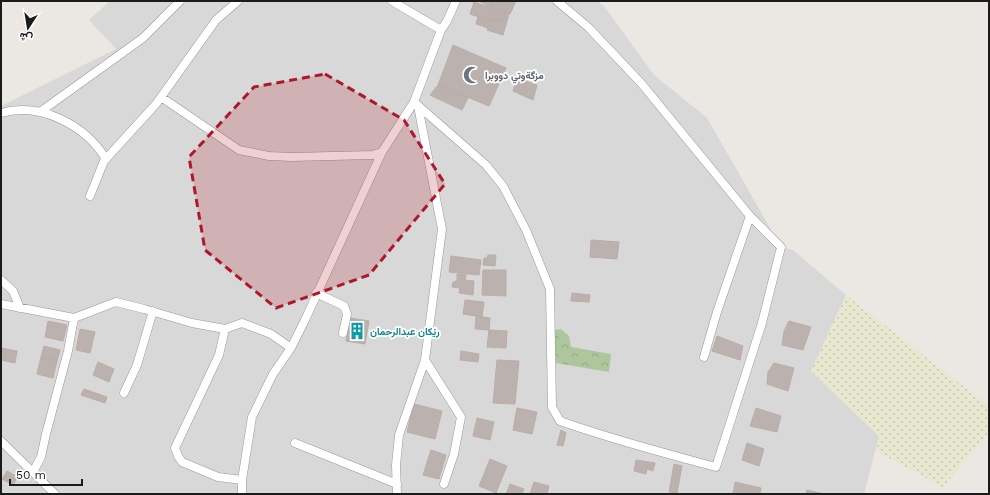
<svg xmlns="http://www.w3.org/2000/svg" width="990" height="495" font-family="'Work Sans',Vazirmatn,sans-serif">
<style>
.residential{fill:#d9d8d8}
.farmland{fill:url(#farmland-dots)}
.forest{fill:url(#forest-crowns)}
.building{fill:#bbb2af;stroke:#bbada6}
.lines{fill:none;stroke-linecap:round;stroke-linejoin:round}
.street-casing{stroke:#989898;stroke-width:9}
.street{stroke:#fff;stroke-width:8}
.marked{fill:#ae182a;fill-opacity:0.2;stroke:#ae182a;stroke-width:3;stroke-dasharray:8 5;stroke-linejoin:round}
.labels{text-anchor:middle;stroke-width:3.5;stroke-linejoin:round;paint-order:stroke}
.worship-label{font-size:10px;font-weight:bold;fill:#5b616d;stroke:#fff;text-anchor:start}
.culture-label{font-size:10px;font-weight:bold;fill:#0d838f;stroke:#fff;text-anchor:start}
</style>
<defs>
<pattern id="farmland-dots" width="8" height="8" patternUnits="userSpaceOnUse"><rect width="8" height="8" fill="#e8e7cf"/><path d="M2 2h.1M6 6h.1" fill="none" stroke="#c6c6b1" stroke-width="1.8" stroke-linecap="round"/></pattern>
<pattern id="forest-crowns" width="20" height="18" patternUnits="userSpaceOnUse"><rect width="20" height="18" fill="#adc69b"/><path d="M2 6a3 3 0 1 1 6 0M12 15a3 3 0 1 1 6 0" fill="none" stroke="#94aa85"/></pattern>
</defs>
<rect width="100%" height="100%" fill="#ebe7e2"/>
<path class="residential" d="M 110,1 L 597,1 L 604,6 L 654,75 L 707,118 L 781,247 L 793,250 L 846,295 L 811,371 L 879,436 L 864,494 L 1,494 L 1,106 L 116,49 L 89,20 Z"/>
<path class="farmland" d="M 846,295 L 989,406 L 989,432 L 943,487 L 876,451 L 879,436 L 811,371 Z"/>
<path class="forest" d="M 561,329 L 569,336 L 571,347 L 611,354 L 609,372 L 556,363 L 554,330 Z"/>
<path class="building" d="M 479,1 L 494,1 L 491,7 Z
M 494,1 L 516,1 L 510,14 L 491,7 Z
M 474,2 L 505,12 L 502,22 L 491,18 L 490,21 L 470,14 Z
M 505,12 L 509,14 L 503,35 L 487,30 L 491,18 L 502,22 Z
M 478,17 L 490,21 L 488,28 L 476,24 Z
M 453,45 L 506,68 L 489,106 L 438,85 Z
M 517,78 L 537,85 L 533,100 L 513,91 Z
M 438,85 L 468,98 L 462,110 L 430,95 Z
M 591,240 L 619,242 L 617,259 L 590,257 Z
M 488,255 L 496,255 L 495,266 L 483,265 L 484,258 L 487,258 Z
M 451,256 L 481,260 L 479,275 L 449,272 Z
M 483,270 L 506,270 L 506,296 L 482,295 Z
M 457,274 L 466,275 L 465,280 L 474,281 L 473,295 L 459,293 L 460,288 L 452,287 L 453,282 L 457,281 Z
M 572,293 L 590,295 L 589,302 L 571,301 Z
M 465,300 L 484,302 L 482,317 L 463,314 Z
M 476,316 L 490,318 L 489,330 L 475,329 Z
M 350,318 L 369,321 L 365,344 L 346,341 Z
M 48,321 L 67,325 L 63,341 L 45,337 Z
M 789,321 L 811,327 L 803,350 L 782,345 L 784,331 Z
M 80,329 L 95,332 L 90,353 L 76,350 Z
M 489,330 L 507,331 L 506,348 L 487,347 Z
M 717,336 L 743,346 L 740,360 L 712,351 Z
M 44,346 L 60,350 L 57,361 L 41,357 Z
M 1,348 L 17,351 L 15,363 L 1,360 Z
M 461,351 L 479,354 L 478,362 L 460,360 Z
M 41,357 L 57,361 L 53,378 L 37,374 Z
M 497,360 L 519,361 L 515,404 L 493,403 Z
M 98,362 L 114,369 L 109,382 L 93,375 Z
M 774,363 L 794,368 L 788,391 L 767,384 L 768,372 Z
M 84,389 L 107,397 L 105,403 L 81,395 Z
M 414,404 L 442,411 L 435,439 L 407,432 Z
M 517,408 L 537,412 L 532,434 L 513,430 Z
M 756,408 L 781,416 L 777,432 L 750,426 Z
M 477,418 L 494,422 L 490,440 L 473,436 Z
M 561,430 L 566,433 L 563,446 L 557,445 Z
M 747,443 L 764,449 L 759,466 L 742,460 Z
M 431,450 L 446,455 L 439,479 L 423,475 Z
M 490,459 L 507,466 L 496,493 L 479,486 Z
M 636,460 L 655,463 L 653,471 L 647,469 L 646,474 L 634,471 Z
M 674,464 L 682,466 L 677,493 L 669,492 Z
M 7,471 L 18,477 L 13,485 L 2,479 Z
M 534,482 L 549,486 L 547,494 L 530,494 Z
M 735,482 L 761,488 L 760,494 L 733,494 Z
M 510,484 L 524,489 L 522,494 L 506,494 Z
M 807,490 L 824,494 L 806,494 Z"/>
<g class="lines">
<g class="street-casing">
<path id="street" d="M 392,1 L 441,30
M 456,1 L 447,21 L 441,30 L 414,102 L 486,165 L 503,186 L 526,230 L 550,289 L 552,407 L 560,421 C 611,439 663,453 716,467 L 762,323 L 781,247 L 750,216 L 641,83 L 588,27 L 557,1
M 161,97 L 239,150 L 269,156 L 292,157 L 372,155 L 382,152
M 40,112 L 143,38 L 180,1
M 1,113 C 41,102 85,125 106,159
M 90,196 L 104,161 L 156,104 L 216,20 L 238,1
M 1,280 L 13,291 L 20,308
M 316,293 L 344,306 L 347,314 L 343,333
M 1,304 L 74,318 L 68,351 L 46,434 L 41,457 L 33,472
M 74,318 L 116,302 L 144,309 L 192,323 L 225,329 L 242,323 L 271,334 L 291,348
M 225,329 L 219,355 L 175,448 L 178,456 L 182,462 L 218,477 L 242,480
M 704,357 L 717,312 L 750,216
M 425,360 L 461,417 L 454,454 L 444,484
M 124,393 L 137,365 L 153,311
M 1,441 L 55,494
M 295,443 L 397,484
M 242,494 L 242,480 L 252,417 L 273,374 L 291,348 L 305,320 L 382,152 L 414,102
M 397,494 L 396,465 L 399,435 L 425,360 L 442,229 L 418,106"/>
</g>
<use href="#street" class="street"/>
</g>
<path class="marked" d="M 325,74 L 404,120 L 445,184 L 369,275 L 276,308 L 205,250 L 189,157 L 254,87 Z"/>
<defs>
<g id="mosque-bare" transform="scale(1.38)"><path d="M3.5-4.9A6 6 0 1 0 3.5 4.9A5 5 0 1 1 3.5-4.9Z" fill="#6b7280" stroke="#fff" stroke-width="2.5" paint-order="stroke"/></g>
<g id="building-bare" transform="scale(1.38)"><path d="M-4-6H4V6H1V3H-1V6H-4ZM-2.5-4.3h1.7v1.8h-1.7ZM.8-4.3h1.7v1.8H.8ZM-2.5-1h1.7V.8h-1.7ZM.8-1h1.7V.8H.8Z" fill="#0f9aa8" stroke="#fff" stroke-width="2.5" paint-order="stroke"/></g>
</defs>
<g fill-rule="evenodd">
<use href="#mosque-bare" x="472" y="75"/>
<use href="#building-bare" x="357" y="331"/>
</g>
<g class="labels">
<g class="worship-label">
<text x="485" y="79">مزگةوتي دووبرا</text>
</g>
<g class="culture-label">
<text x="370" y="335">رێكان عبدالرحمان</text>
</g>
</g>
<rect width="990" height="495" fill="none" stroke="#1b1b1b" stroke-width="4"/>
<g transform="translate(28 28) rotate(192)" stroke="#ffffff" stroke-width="3" paint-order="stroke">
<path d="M0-3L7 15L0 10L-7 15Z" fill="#1b1b1b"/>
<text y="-6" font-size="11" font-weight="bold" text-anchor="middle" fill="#1b1b1b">ش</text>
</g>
<path d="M10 479v6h72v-6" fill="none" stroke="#1b1b1b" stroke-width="2"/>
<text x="16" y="479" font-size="12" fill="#1b1b1b" stroke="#ffffff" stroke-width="3" paint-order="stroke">50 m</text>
</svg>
